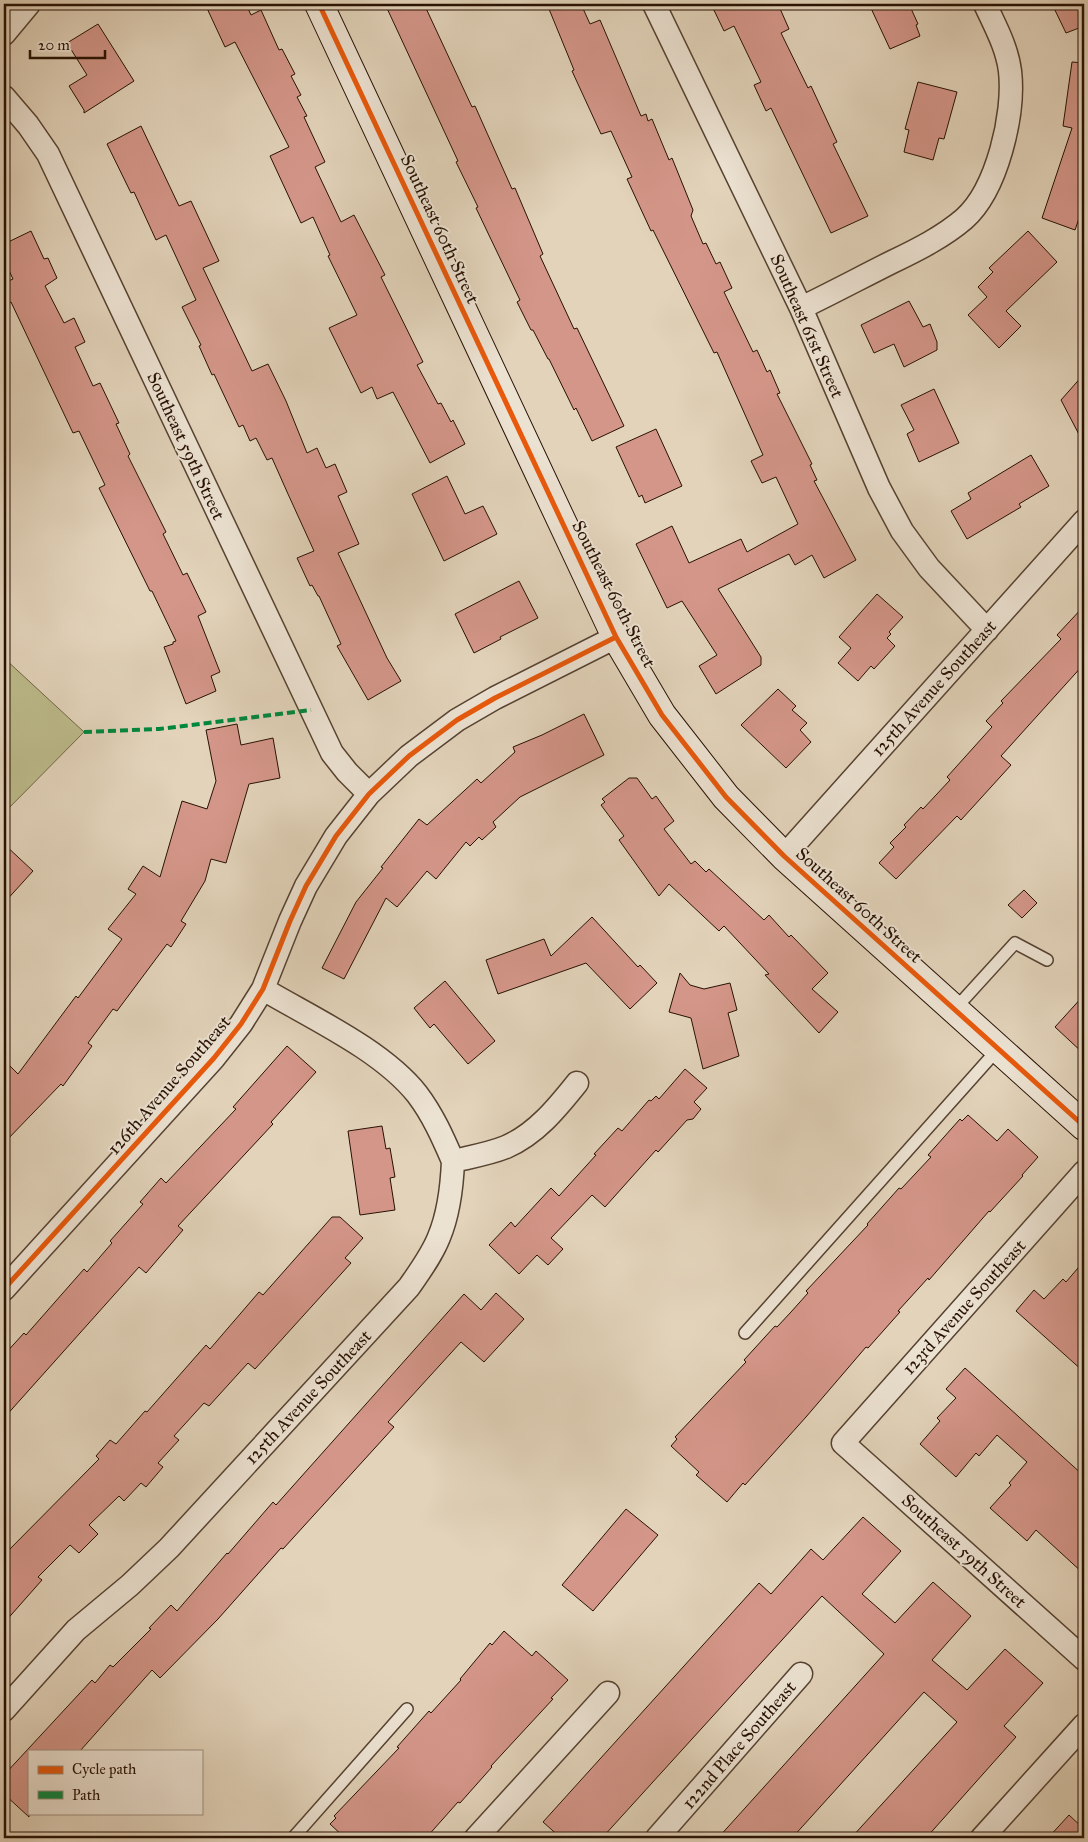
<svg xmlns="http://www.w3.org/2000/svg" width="1088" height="1842" font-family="'IM FELL Great Primer',serif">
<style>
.green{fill:#bcba8a;stroke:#726646}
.building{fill:#d49689;stroke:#271103}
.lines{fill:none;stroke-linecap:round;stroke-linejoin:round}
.lane-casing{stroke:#564231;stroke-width:14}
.street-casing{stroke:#564231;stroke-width:25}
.secondary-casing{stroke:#271103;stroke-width:30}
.lane{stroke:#ece2d2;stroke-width:11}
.street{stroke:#ece2d2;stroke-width:22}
.secondary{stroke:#ece2d2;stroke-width:28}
.quiet{stroke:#00873e;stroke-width:4;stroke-dasharray:8 4;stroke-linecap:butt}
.cycleway-casing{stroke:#ece2d2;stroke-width:8}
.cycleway{stroke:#e8590c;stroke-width:5}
.labels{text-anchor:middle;stroke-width:4;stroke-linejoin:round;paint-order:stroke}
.street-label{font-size:18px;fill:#271103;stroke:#ece2d2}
</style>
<rect width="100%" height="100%" fill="#e2d3ba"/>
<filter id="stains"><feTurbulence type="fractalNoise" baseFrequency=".004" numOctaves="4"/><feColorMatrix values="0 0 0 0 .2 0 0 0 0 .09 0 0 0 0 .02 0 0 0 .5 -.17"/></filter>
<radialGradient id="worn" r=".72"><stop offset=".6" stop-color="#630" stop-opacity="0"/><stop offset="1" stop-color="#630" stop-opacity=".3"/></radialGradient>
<path class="green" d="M 4,658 L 84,732 L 4,813 Z"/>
<path class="building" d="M 205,4 L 246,4 L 251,15 L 261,10 L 279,50 L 282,49 L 295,74 L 291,76 L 301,95 L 297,97 L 307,116 L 304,117 L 325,162 L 315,167 L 341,222 L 354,215 L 385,275 L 381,277 L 423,362 L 417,365 L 438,404 L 441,403 L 451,422 L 453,420 L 465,444 L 430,463 L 393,392 L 377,399 L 372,387 L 361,393 L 329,328 L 357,315 L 328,256 L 330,255 L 313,217 L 301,223 L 270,156 L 289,147 L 235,42 L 225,47 Z
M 385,4 L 424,4 L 472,107 L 475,106 L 512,189 L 515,188 L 543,254 L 540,256 L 574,329 L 577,328 L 624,426 L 592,441 L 576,408 L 574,410 L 549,359 L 548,359 L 533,330 L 531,330 L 517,302 L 520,300 L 476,208 L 478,207 L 456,162 L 458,161 Z
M 561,4 L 581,4 L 590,24 L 600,20 L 641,116 L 646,114 L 648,121 L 652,119 L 669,160 L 672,158 L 693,210 L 691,216 L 703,244 L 706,243 L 716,264 L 720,262 L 732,288 L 724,292 L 753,352 L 757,350 L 767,372 L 770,370 L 780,393 L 777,394 L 812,464 L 810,465 L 817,480 L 814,481 L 856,560 L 824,578 L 812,555 L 795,565 L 789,554 L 718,589 L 761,657 L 761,665 L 716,694 L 699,666 L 717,655 L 682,601 L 667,608 L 636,544 L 672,526 L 689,563 L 741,539 L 747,552 L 798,524 L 776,477 L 762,483 L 751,461 L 763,455 L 717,352 L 714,353 L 653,230 L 651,231 L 627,179 L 632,177 L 611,131 L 601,134 L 572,71 L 574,70 L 549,9 Z
M 711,4 L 778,4 L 789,29 L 781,33 L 808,88 L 811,86 L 837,142 L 833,144 L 868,216 L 831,233 L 771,108 L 766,111 L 754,85 L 761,82 L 734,26 L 724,31 Z
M 869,4 L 909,4 L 918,24 L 916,25 L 920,36 L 890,49 Z
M 1052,4 L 1084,4 L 1084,26 L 1066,33 Z
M 98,24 L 134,81 L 84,113 L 84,110 L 69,86 L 87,75 L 67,43 Z
M 1072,62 L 1084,63 L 1084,204 L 1075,230 L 1042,218 L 1072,128 L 1063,126 Z
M 918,82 L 957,92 L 944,139 L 939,138 L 933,160 L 904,152 L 909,130 L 905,129 Z
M 141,126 L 179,206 L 191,201 L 219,261 L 203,268 L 252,371 L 268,364 L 286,401 L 307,453 L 317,448 L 326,468 L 335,464 L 347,492 L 338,496 L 359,544 L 338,553 L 387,658 L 401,681 L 368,700 L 337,646 L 341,644 L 319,596 L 318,596 L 312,585 L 310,586 L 297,558 L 314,551 L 288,494 L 272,458 L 267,460 L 256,438 L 250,441 L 243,425 L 239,427 L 214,374 L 212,375 L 199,346 L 201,345 L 182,307 L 196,300 L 166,235 L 156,240 L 134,192 L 131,193 L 107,144 Z
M 31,231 L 44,259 L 48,258 L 57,278 L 45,286 L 64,323 L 74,318 L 85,342 L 75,347 L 93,386 L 100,383 L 119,423 L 116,424 L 130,454 L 128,456 L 166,532 L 163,534 L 183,575 L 187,573 L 206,612 L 198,616 L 220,672 L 211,676 L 216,691 L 186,704 L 164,647 L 173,644 L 173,642 L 176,641 L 152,591 L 150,591 L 99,488 L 105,485 L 79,431 L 73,433 L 11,302 L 4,305 L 4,283 L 13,279 L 4,260 L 4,244 Z
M 1028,231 L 1057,262 L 1006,311 L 1021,326 L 999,348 L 968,315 L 987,297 L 978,287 L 993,272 L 989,268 Z
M 909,301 L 923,327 L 930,324 L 937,342 L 937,350 L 904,367 L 894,344 L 874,353 L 861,325 Z
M 1084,374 L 1084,444 L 1061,400 Z
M 934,389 L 959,443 L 919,462 L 907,434 L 914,430 L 901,405 Z
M 656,429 L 682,486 L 645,503 L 642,495 L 639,497 L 616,447 Z
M 1031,455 L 1049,486 L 1019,504 L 1021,507 L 967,539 L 951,511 L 971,499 L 968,493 Z
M 447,476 L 465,514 L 483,506 L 497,534 L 444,561 L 412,494 Z
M 519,581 L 538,618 L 500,637 L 501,639 L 474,653 L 455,614 Z
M 877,594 L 903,617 L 889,632 L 891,634 L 887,638 L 895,646 L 874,669 L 871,666 L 858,681 L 838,663 L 851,648 L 839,637 Z
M 1084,606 L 1084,664 L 1001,756 L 1011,765 L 961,820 L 957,816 L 896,879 L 879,863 L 894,847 L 890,843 L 906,827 L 904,825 L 921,807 L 923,809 L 950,780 L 947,777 L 992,727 L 986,721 L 1003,703 L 1001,701 L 1061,639 L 1057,635 Z
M 778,689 L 796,706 L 792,710 L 807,723 L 800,730 L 811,742 L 786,768 L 741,725 Z
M 584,714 L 604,755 L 520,797 L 493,822 L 496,827 L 482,840 L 479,837 L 470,846 L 466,842 L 436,879 L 427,871 L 397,907 L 386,898 L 344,979 L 322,968 L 356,902 L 383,868 L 381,867 L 419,819 L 427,825 L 477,779 L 481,783 L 515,752 L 513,747 L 542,735 Z
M 237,724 L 241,745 L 273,738 L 280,778 L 249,784 L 226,863 L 211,859 L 205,881 L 181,921 L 186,924 L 171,947 L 167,944 L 117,1011 L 113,1009 L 88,1043 L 92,1046 L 63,1086 L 61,1084 L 4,1143 L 4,1060 L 18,1074 L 76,996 L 78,998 L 122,939 L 108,929 L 136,894 L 128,889 L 143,866 L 160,877 L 182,801 L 207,809 L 216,781 L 206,730 Z
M 629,778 L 637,778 L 652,799 L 656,796 L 674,821 L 664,829 L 691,864 L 695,861 L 706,872 L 709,869 L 764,920 L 769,915 L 789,937 L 791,935 L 828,973 L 812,989 L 838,1012 L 819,1033 L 765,975 L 769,974 L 724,926 L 719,931 L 669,884 L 659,896 L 619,840 L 624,836 L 601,805 L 605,802 L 602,799 Z
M 4,844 L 33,871 L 4,903 Z
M 1024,890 L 1037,903 L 1022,918 L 1008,905 Z
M 592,917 L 638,967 L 640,965 L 657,983 L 630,1009 L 586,963 L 498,994 L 486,960 L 544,939 L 551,956 Z
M 680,973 L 690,985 L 704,989 L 730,983 L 737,1010 L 728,1013 L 739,1056 L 703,1069 L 691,1018 L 669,1012 Z
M 445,981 L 495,1041 L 468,1064 L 434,1024 L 430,1028 L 414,1008 Z
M 1084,995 L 1084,1054 L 1055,1027 Z
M 287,1046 L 316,1072 L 271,1122 L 273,1124 L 178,1226 L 183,1230 L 146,1273 L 139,1267 L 4,1418 L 4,1355 L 24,1333 L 26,1335 L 84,1269 L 87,1272 L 112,1243 L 110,1241 L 143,1204 L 140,1202 L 161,1178 L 166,1183 L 236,1109 L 233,1107 Z
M 685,1069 L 707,1088 L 694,1102 L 701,1109 L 693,1119 L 687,1120 L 658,1152 L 656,1150 L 605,1207 L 592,1195 L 551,1238 L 563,1249 L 548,1265 L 537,1255 L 519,1274 L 489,1245 L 511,1222 L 515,1227 L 551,1188 L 559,1196 L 596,1155 L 594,1154 L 618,1128 L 622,1131 L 649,1100 L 651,1101 L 656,1096 L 659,1099 Z
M 968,1115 L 997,1141 L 1008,1129 L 1038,1157 L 1022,1175 L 1023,1176 L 990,1212 L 989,1211 L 929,1280 L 928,1278 L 898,1311 L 900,1312 L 868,1348 L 866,1347 L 806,1417 L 745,1485 L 743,1483 L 727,1502 L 696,1475 L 699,1472 L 671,1446 L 677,1439 L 675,1437 L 746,1362 L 744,1360 L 775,1326 L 777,1327 L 791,1312 L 808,1293 L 806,1291 L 868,1225 L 867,1224 L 899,1188 L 901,1189 L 931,1157 L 928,1155 L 960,1119 L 962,1121 Z
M 382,1126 L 386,1149 L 390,1148 L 395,1177 L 390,1178 L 395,1210 L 360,1215 L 348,1131 Z
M 332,1217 L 340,1217 L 363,1238 L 345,1258 L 351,1263 L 255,1369 L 248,1363 L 209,1406 L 204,1403 L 174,1436 L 179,1440 L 158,1463 L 163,1467 L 146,1487 L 141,1483 L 124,1501 L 119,1496 L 89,1525 L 98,1534 L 79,1553 L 70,1545 L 38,1577 L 42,1580 L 4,1623 L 4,1555 L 99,1459 L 96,1456 L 110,1440 L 116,1444 L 145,1411 L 147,1412 L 206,1345 L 210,1349 L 259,1292 L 263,1295 Z
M 1084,1261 L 1084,1372 L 1016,1311 L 1034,1290 L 1044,1299 L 1063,1279 L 1066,1282 Z
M 496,1293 L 524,1319 L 484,1362 L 461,1342 L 388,1422 L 394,1427 L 283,1549 L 281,1548 L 218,1619 L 160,1678 L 152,1670 L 80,1751 L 29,1751 L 29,1817 L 4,1794 L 4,1775 L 29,1748 L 92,1680 L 95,1683 L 110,1665 L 113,1667 L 151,1629 L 149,1628 L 171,1605 L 177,1611 L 227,1553 L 228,1554 L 273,1502 L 276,1505 L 464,1294 L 481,1310 Z
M 965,1368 L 1084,1476 L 1084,1574 L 1036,1530 L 1027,1541 L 990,1508 L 1011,1485 L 1009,1483 L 1027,1462 L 997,1435 L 979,1456 L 976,1453 L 956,1477 L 920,1444 L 940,1421 L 937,1418 L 956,1398 L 946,1389 Z
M 626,1509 L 658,1535 L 593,1611 L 562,1585 Z
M 863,1517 L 901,1551 L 862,1594 L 895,1623 L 933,1582 L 971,1616 L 932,1660 L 967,1690 L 1005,1649 L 1043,1683 L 1004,1726 L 1016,1737 L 926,1838 L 851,1838 L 957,1722 L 924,1692 L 792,1838 L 718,1838 L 884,1654 L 822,1596 L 602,1838 L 561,1838 L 543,1822 L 759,1583 L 771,1594 L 811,1549 L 823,1560 Z
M 504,1631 L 532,1656 L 536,1651 L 568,1680 L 551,1698 L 553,1699 L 491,1766 L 492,1767 L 460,1803 L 458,1802 L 426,1838 L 345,1838 L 330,1824 L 336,1818 L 334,1816 L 399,1748 L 397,1747 L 429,1711 L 431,1713 L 461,1680 L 460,1679 L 490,1643 L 492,1645 Z
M 1069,1815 L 1084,1829 L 1084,1838 L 1048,1838 Z"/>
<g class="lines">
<g class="lane-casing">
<path id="lane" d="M 955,1009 L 1015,943 L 1047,960
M 745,1333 L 998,1049
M 293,1838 L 407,1709"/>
</g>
<g class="street-casing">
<path id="street" d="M 654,4 L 801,308 L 879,488 L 902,531 L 929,568 L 987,630
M 4,34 L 29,4
M 4,97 L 28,125 L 48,154 L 332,753 L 347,772 L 369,794
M 801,308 C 832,293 862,277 892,262 C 917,250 943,237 964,219 C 997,190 1015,114 1010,71 C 1007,47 995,26 985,4
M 784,856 L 1084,521
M 263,989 C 312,1018 382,1050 417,1094 C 433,1115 443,1138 453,1161
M 1084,1172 L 843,1443 L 1084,1659
M 4,1289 L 214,1058 L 241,1024 L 263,989 L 290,921 L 306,886 L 336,836 L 369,794 L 409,756 L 457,720 L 495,698 L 616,637
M 4,1710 L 76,1630 L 130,1585 L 169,1548 L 409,1287 C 420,1271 432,1255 439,1237 C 449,1213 452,1186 453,1161 C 470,1157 489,1154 506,1147 C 536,1134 557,1108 577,1083
M 476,1838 L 608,1693
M 657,1838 L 801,1674
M 982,1838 L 1084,1725"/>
</g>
<g class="secondary-casing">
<path id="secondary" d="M 319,4 L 616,637 L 662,715 L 726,797 L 784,856 L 1084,1126"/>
</g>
<use href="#lane" class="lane"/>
<use href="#street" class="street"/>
<use href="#secondary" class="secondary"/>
<path class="quiet" d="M 84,732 L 159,729 L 311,710"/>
<g class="cycleway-casing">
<path id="cycleway" d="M 319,4 L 616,637 L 662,715 L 726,797 L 784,856 L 1084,1126
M 4,1289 L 214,1058 L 241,1024 L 263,989 L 290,921 L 306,886 L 336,836 L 369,794 L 409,756 L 457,720 L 495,698 L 616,637"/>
</g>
<use href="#cycleway" class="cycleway"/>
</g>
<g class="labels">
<g class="street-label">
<text transform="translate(440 229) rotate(65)" y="6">Southeast 60th Street</text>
<text transform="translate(807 326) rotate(66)" y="6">Southeast 61st Street</text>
<text transform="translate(186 446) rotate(65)" y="6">Southeast 59th Street</text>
<text transform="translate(614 594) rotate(63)" y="6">Southeast 60th Street</text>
<text transform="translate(934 688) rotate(-48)" y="6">125th Avenue Southeast</text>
<text transform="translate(859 905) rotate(42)" y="6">Southeast 60th Street</text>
<text transform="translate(169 1085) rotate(-49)" y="6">126th Avenue Southeast</text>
<text transform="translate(964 1307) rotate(-48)" y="6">123rd Avenue Southeast</text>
<text transform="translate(308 1397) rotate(-47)" y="6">125th Avenue Southeast</text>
<text transform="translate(964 1551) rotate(42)" y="6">Southeast 59th Street</text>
<text transform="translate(739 1745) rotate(-49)" y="6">122nd Place Southeast</text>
</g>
</g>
<rect width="1088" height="1842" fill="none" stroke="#e2d3ba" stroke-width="20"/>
<rect x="5" y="5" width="1078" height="1832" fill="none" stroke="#271103" stroke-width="2.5"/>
<rect x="10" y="10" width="1068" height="1822" fill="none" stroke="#271103"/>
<rect x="28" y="1750" width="175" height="65" fill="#ece2d2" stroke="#9d8e7f"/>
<rect x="38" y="1766" width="25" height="8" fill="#e8590c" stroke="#9d8e7f"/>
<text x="72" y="1774" font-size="15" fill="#271103">Cycle path</text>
<rect x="38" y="1791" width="25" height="8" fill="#00873e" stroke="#9d8e7f"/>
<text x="72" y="1800" font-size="15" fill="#271103">Path</text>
<path d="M30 50v8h75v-8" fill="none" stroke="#271103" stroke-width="2.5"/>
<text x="38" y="50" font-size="15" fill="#271103" stroke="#ece2d2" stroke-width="4" paint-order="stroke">20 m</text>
<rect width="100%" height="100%" filter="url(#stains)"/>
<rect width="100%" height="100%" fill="url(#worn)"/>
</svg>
